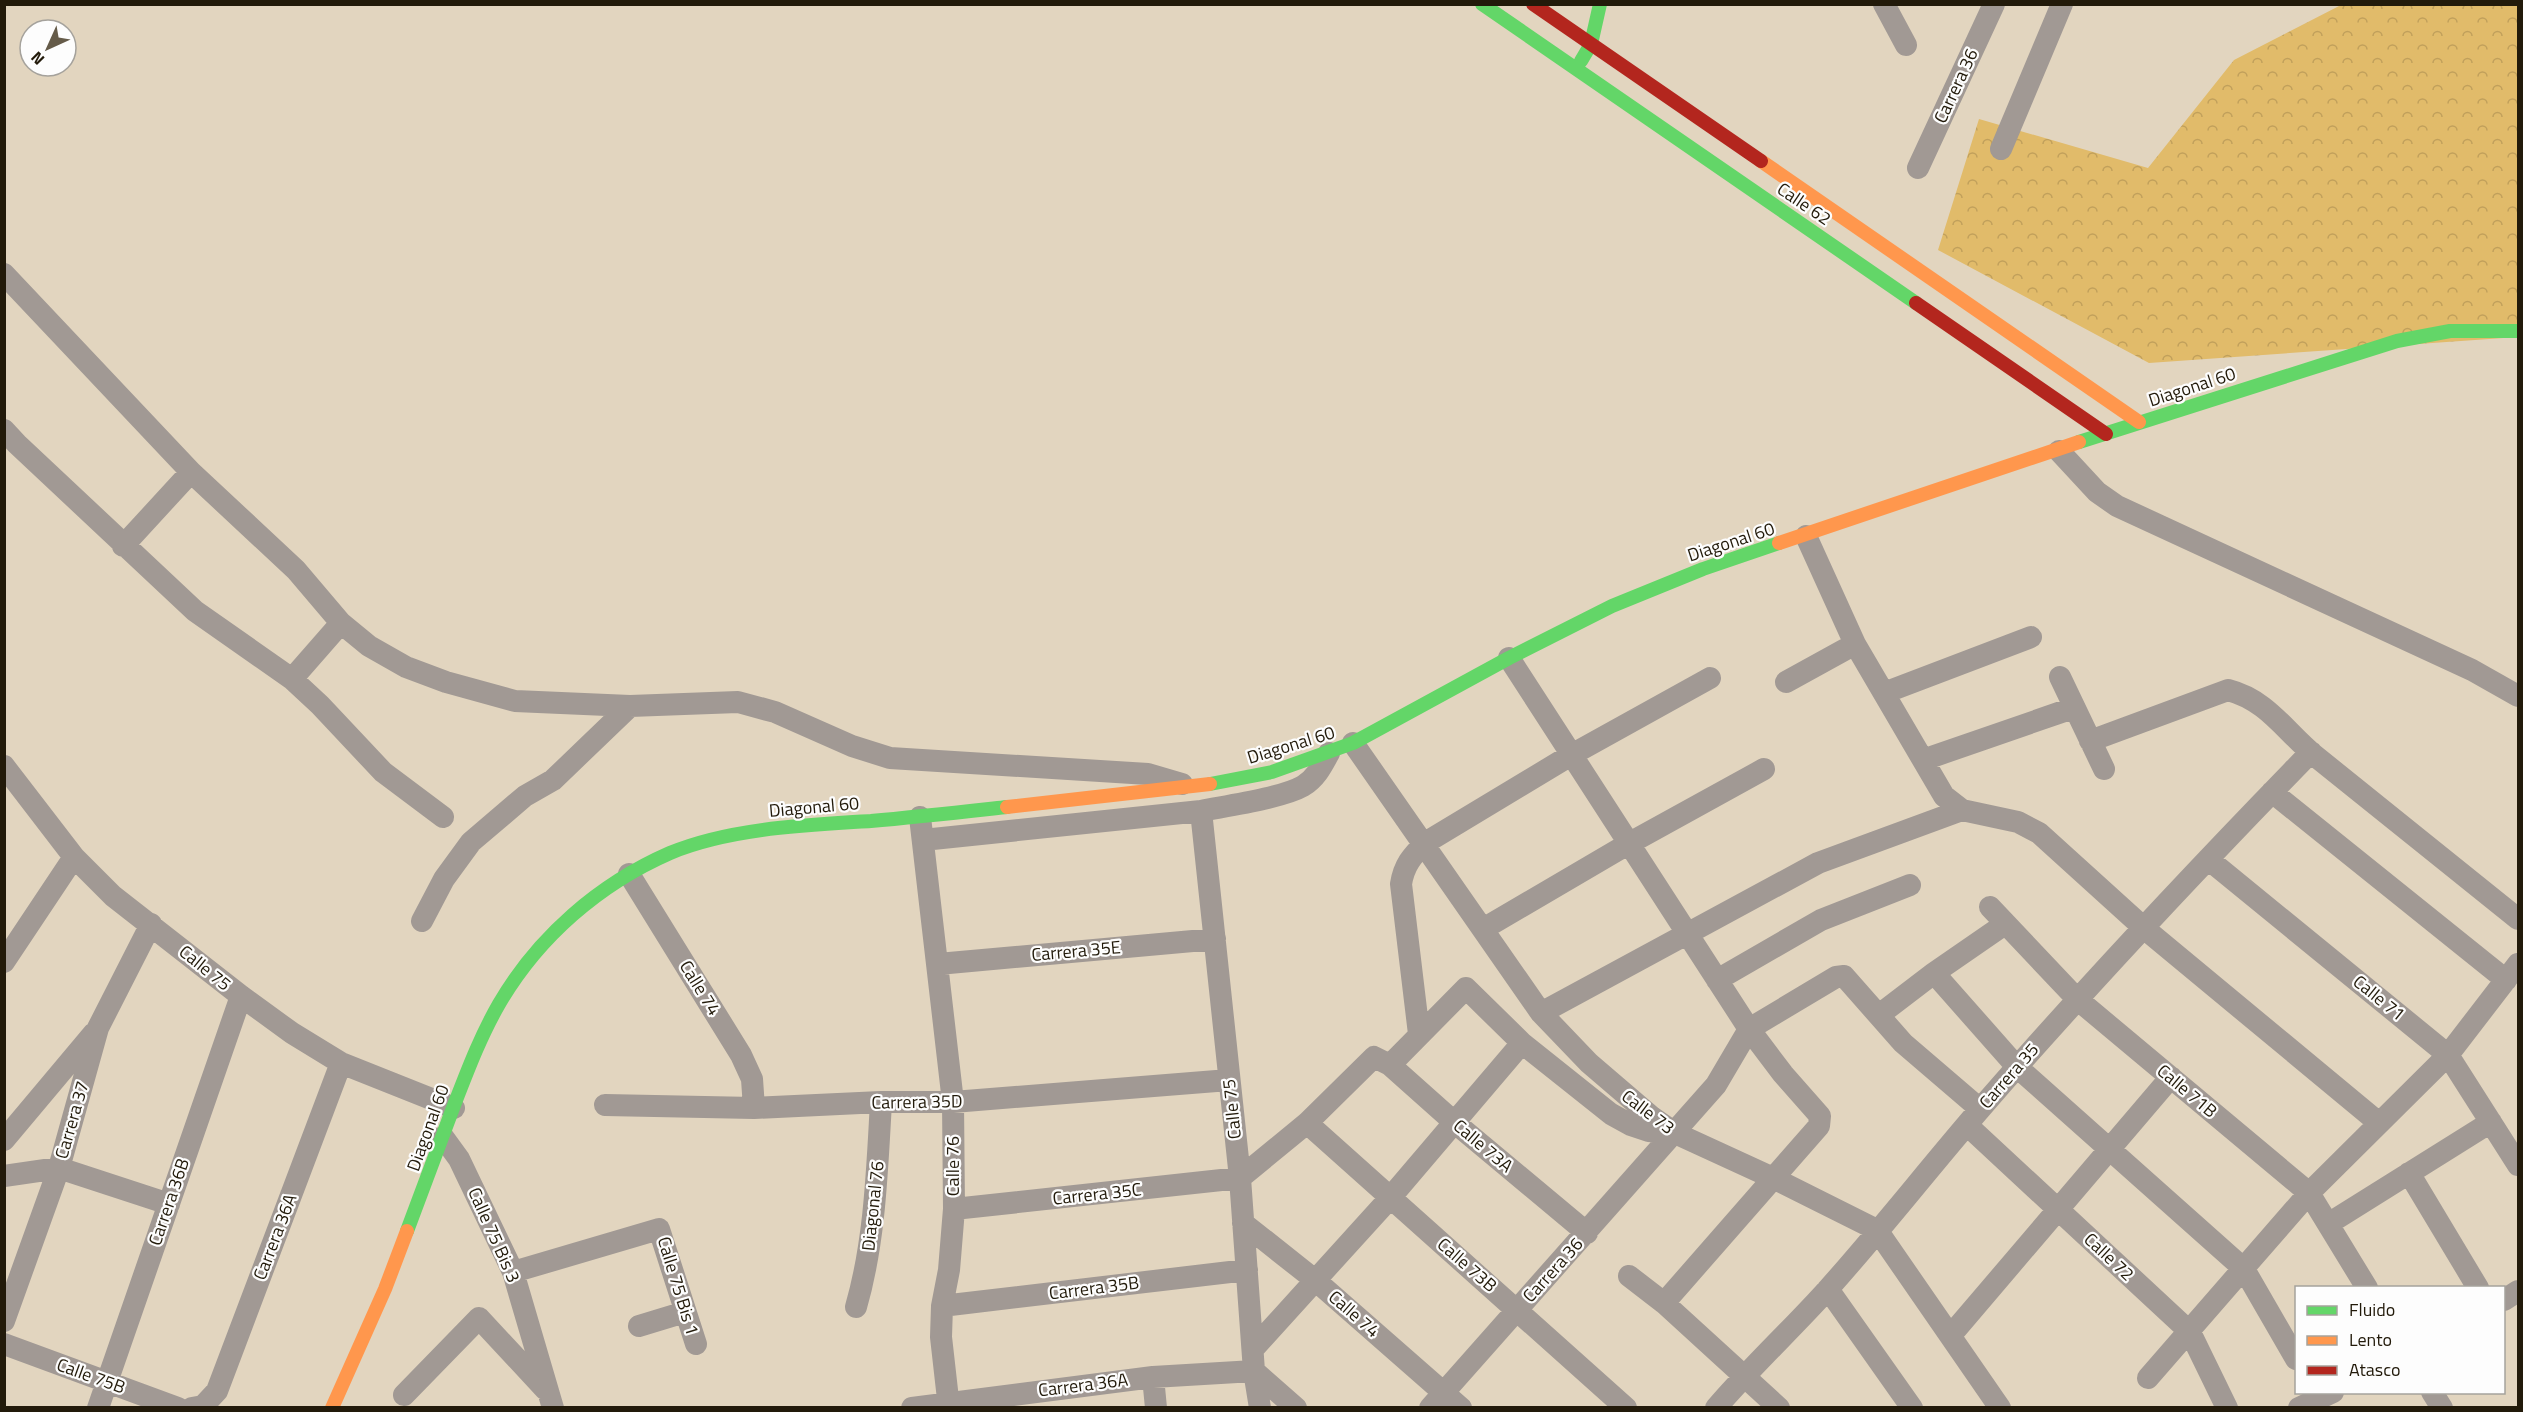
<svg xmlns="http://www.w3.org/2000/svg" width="2523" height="1412" font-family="'Titillium Web',sans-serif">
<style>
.park{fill:url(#park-crowns)}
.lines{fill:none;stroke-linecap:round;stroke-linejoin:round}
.street{stroke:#a19994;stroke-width:22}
.fast{stroke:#63d668;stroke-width:14}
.slow{stroke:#ff974d;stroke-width:14}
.jam{stroke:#b3261e;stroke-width:14}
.labels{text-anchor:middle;stroke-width:4.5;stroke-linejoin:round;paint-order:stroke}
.street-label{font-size:18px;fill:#221a0a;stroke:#fdfdfd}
</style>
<defs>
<pattern id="park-crowns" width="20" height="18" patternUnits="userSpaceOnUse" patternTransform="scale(1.5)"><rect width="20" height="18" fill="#e1bb6a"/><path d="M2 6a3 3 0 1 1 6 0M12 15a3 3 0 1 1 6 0" fill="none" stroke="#c1a05b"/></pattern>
</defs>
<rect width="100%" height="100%" fill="#e2d5bf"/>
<path class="park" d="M 2515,4 L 2518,7 L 2518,337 L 2149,363 L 1938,250 L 1979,119 L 2148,168 L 2234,60 L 2341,5 Z"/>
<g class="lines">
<path class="street" d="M 1884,4 L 1906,45
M 2001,149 L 2062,4
M 1918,168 L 1994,4
M 4,274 L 191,472 L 296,570 L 341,623 L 369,646 L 406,667 L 446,682 L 515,701 L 630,706 L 738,702 L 775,712 L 852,746 L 890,758 L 1148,774 L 1182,784
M 4,430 L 17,444 L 195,611 L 292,679 L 320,705 L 383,772 L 443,817
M 2059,451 L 2097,492 L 2117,506 L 2472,670 L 2518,696
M 1806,536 L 1855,644 L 1944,796 L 1962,810 L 2018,822 L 2039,833 L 2145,929 L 2379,1123
M 123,546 L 191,472
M 1509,658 L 1749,1029 L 1783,1074 L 1820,1116 L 1819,1126 L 1664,1303
M 2060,677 L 2104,769
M 292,679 L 341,623
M 1786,682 L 1855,644
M 1884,693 L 2031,637
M 2090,741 L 2228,690 C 2267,700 2285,731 2314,755 C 2382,810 2450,864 2518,919
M 1353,743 L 1541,1013 L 1589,1063 L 1652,1117 L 1675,1133 L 1773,1178 L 1877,1230 L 2000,1408
M 1923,760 L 2073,708
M 4,766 L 74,857 L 113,896 L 241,996 L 292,1033 L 341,1063 L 454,1108
M 2272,792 L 2506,980
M 1201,811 L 1240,1178 L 1254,1371 L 1260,1408
M 920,817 L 953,1102 L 954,1209 L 949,1270 L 942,1306 L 941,1337 L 949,1408
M 923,840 L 1201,811 C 1226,806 1282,798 1303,786 C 1316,778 1322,766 1329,753
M 2208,859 L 2448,1055 L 2518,1165
M 629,874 L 741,1055 L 752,1079 L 754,1108
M 1990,907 L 2077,999 L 2309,1193 L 2367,1288
M 422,921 L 444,879 L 471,842 L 525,796 L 553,780 L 630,706
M 1483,929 L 1628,844 L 1764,769
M 4,962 L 74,857
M 938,964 L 1215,939
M 1934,973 L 2017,1067 L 2244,1269 L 2296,1359
M 1717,980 L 1821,920 L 1910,885
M 1541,1013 L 1818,863 L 1962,810
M 1879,1015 L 1934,973 L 2005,924
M 1419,1034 L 1401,884 C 1404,865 1412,856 1425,843 L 1571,755 L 1710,678
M 1390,1065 L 1466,988 L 1522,1043 L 1611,1114 L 1631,1125 L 1649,1131 L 1669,1133
M 605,1105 L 754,1108 L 881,1102 L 953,1102 L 1229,1080
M 1307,1123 L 1626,1408
M 1967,1125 L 2190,1332 L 2227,1408
M 443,1137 L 459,1159 L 513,1272 L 553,1408
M 4,1140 L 93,1034
M 2409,1173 L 2478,1288
M 4,1176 L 59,1168 L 169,1204
M 954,1209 L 1240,1178 L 1307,1123 L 1374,1057 L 1390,1065 L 1454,1122 L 1587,1233
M 1243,1223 L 1315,1280 L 1461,1408
M 2328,1224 L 2491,1122
M 513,1272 L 659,1229 L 696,1344
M 1629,1276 L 1664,1303 L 1779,1408
M 1828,1289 L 1912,1408
M 2504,1300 L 2518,1291
M 942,1306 L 1247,1270
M 856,1307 C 875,1241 877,1171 881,1102
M 4,1321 L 59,1168 L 98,1028 L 151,924
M 639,1326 L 685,1312
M 1951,1335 L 2171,1077
M 4,1344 L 178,1408
M 1253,1349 L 1390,1198 L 1522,1043
M 1153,1377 L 1156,1408
M 2148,1378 L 2309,1193 L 2448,1055 L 2518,964
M 2432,1392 L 2442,1408
M 404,1395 L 479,1318 L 545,1389
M 98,1408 L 241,996
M 192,1408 L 203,1406 L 217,1391 L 341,1063
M 912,1408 L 1153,1377 L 1254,1371 L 1296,1408
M 1430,1408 L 1716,1085 L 1749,1029 L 1836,977 L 1844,976 L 1903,1043 L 1980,1109
M 1716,1408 C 1752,1366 1792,1329 1828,1289 C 1881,1230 1929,1168 1981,1108 C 2087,986 2198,868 2311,752
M 2299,1408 L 2333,1392"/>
<path class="fast" d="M 1482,4 L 1916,303
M 1581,61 L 1591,44 L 1600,4
M 2079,442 L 2397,341 L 2450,331 L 2518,331
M 1210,784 L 1272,772 L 1353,743 L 1509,658 L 1612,606 L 1703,569 L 1779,543
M 407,1231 C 422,1190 438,1149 453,1108 C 467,1072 480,1037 499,1004 C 538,937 599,884 670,853 C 730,828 807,825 871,821 C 916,817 961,812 1007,807"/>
<path class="slow" d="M 1761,161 L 2139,422
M 1779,543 L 2079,442
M 1007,807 L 1210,784
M 332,1408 L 385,1289 L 407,1231"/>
<path class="jam" d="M 1533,4 L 1761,161
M 1916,303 L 2106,434"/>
</g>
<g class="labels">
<g class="street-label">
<text transform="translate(1956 86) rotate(-65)" y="6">Carrera 36</text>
<text transform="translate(1804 204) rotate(34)" y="6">Calle 62</text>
<text transform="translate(2192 387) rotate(-18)" y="6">Diagonal 60</text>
<text transform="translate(1731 542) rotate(-18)" y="6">Diagonal 60</text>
<text transform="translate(1291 745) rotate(-17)" y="6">Diagonal 60</text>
<text transform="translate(814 807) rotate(-5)" y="6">Diagonal 60</text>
<text transform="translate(1076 951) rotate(-5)" y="6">Carrera 35E</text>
<text transform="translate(205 968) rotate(39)" y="6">Calle 75</text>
<text transform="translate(700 988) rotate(58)" y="6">Calle 74</text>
<text transform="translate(2379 998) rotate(39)" y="6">Calle 71</text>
<text transform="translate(2009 1076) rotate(-49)" y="6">Carrera 35</text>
<text transform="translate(2187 1091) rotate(40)" y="6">Calle 71B</text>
<text transform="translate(917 1102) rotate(-1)" y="6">Carrera 35D</text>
<text transform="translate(1232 1109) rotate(-96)" y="6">Calle 75</text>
<text transform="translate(1648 1112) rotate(37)" y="6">Calle 73</text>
<text transform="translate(72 1120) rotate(-74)" y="6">Carrera 37</text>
<text transform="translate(428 1128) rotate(-70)" y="6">Diagonal 60</text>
<text transform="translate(1483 1146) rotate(40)" y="6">Calle 73A</text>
<text transform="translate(953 1166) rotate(-90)" y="6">Calle 76</text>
<text transform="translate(1097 1194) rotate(-6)" y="6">Carrera 35C</text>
<text transform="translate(169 1202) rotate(-71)" y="6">Carrera 36B</text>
<text transform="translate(873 1206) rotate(-84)" y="6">Diagonal 76</text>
<text transform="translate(494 1235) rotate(66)" y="6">Calle 75 Bis 3</text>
<text transform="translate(275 1237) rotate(-69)" y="6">Carrera 36A</text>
<text transform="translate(2109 1257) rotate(43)" y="6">Calle 72</text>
<text transform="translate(1467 1265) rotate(41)" y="6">Calle 73B</text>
<text transform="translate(1553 1270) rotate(-48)" y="6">Carrera 36</text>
<text transform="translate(678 1286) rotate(73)" y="6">Calle 75 Bis 1</text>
<text transform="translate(1094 1288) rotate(-7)" y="6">Carrera 35B</text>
<text transform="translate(1354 1314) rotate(41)" y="6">Calle 74</text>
<text transform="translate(91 1376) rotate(20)" y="6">Calle 75B</text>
<text transform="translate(1083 1385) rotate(-7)" y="6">Carrera 36A</text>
</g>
</g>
<rect width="2523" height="1412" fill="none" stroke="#221a0a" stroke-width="12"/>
<rect x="2295" y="1286" width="210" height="108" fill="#fdfdfd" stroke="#a5a29c" stroke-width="1.5"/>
<rect x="2307" y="1306" width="30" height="9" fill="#63d668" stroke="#a5a29c" stroke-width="1.5"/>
<text x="2349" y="1316" font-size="18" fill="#221a0a">Fluido</text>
<rect x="2307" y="1336" width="30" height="9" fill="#ff974d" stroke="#a5a29c" stroke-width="1.5"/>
<text x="2349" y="1346" font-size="18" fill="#221a0a">Lento</text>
<rect x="2307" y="1366" width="30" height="9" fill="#b3261e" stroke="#a5a29c" stroke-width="1.5"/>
<text x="2349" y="1376" font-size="18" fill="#221a0a">Atasco</text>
<g transform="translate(48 48) rotate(225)"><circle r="28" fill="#fdfdfd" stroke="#a5a29c" stroke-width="1.5"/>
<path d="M0-4.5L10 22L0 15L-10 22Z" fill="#655b49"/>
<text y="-9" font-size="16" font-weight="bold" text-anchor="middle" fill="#221a0a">N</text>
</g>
</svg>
